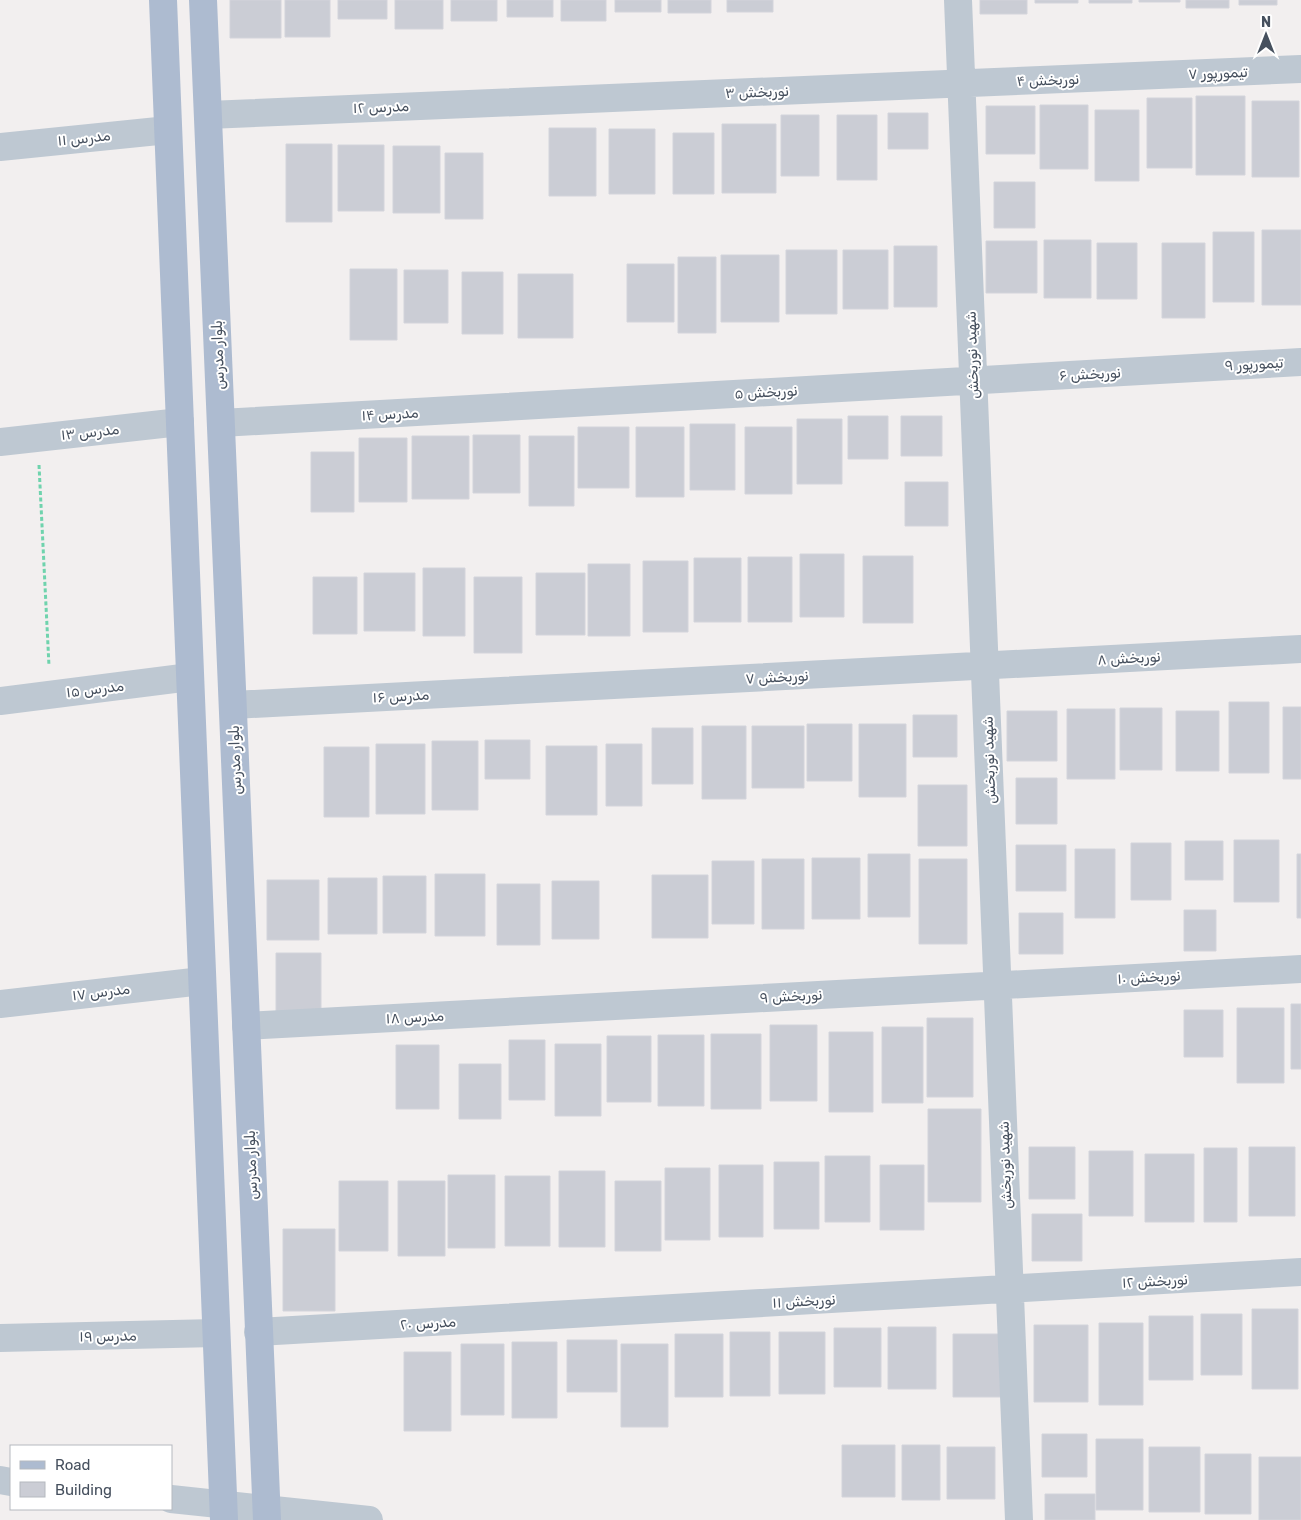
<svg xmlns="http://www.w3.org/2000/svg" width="1301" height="1520" font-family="Rubik,'Noto Sans Arabic',sans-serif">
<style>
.building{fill:#cbcdd5;stroke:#d3d4db}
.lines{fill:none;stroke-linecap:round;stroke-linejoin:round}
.path{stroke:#6fd3ad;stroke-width:3;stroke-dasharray:4 2.5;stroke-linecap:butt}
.minor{stroke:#bec8d2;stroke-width:28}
.major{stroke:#adbbd0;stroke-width:28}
.labels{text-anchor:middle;stroke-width:4;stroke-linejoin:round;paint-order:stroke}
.street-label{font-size:15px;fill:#46505e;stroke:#fff}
</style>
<rect width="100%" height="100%" fill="#f2efef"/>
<path class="building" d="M 230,0 L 281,0 L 281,38 L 230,38 Z
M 285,0 L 330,0 L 330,37 L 285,37 Z
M 338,0 L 387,0 L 387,19 L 338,19 Z
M 395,0 L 443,0 L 443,29 L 395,29 Z
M 451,0 L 497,0 L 497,21 L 451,21 Z
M 507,0 L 553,0 L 553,17 L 507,17 Z
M 561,0 L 606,0 L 606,21 L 561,21 Z
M 615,0 L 661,0 L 661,12 L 615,12 Z
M 668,0 L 711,0 L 711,13 L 668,13 Z
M 727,0 L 773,0 L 773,12 L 727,12 Z
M 980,0 L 1027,0 L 1027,14 L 980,14 Z
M 1035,0 L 1078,0 L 1078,3 L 1035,3 Z
M 1089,0 L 1132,0 L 1132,3 L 1089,3 Z
M 1139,0 L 1180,0 L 1180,2 L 1139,2 Z
M 1186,0 L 1229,0 L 1229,8 L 1186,8 Z
M 1239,0 L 1277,0 L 1277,5 L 1239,5 Z
M 1196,96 L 1245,96 L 1245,175 L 1196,175 Z
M 1147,98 L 1192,98 L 1192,168 L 1147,168 Z
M 1252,101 L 1299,101 L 1299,177 L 1252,177 Z
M 1040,105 L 1088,105 L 1088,169 L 1040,169 Z
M 986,106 L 1035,106 L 1035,154 L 986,154 Z
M 1095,110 L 1139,110 L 1139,181 L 1095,181 Z
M 888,113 L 928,113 L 928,149 L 888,149 Z
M 781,115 L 819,115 L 819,176 L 781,176 Z
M 837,115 L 877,115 L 877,180 L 837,180 Z
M 722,124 L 776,124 L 776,193 L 722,193 Z
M 549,128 L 596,128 L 596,196 L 549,196 Z
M 609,129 L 655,129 L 655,194 L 609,194 Z
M 673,133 L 714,133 L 714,194 L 673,194 Z
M 286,144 L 332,144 L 332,222 L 286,222 Z
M 338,145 L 384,145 L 384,211 L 338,211 Z
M 393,146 L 440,146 L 440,213 L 393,213 Z
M 445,153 L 483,153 L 483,219 L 445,219 Z
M 994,182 L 1035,182 L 1035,228 L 994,228 Z
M 1262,230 L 1301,230 L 1301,305 L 1262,305 Z
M 1213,232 L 1254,232 L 1254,302 L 1213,302 Z
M 1044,240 L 1091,240 L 1091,298 L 1044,298 Z
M 986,241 L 1037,241 L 1037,293 L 986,293 Z
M 1097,243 L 1137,243 L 1137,299 L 1097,299 Z
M 1162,243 L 1205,243 L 1205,318 L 1162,318 Z
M 894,246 L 937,246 L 937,307 L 894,307 Z
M 786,250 L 837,250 L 837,314 L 786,314 Z
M 843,250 L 888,250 L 888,309 L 843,309 Z
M 721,255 L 779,255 L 779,322 L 721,322 Z
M 678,257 L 716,257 L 716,333 L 678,333 Z
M 627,264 L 674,264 L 674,322 L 627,322 Z
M 350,269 L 397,269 L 397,340 L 350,340 Z
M 404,270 L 448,270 L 448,323 L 404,323 Z
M 462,272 L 503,272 L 503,334 L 462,334 Z
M 518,274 L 573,274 L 573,338 L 518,338 Z
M 848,416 L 888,416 L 888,459 L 848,459 Z
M 901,416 L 942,416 L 942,456 L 901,456 Z
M 797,419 L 842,419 L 842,484 L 797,484 Z
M 690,424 L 735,424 L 735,490 L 690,490 Z
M 578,427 L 629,427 L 629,488 L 578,488 Z
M 636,427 L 684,427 L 684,497 L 636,497 Z
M 745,427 L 792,427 L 792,494 L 745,494 Z
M 473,435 L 520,435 L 520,493 L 473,493 Z
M 412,436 L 469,436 L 469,499 L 412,499 Z
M 529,436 L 574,436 L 574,506 L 529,506 Z
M 359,438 L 407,438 L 407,502 L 359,502 Z
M 311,452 L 354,452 L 354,512 L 311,512 Z
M 905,482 L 948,482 L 948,526 L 905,526 Z
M 800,554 L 844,554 L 844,617 L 800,617 Z
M 863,556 L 913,556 L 913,623 L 863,623 Z
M 748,557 L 792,557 L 792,622 L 748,622 Z
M 694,558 L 741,558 L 741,622 L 694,622 Z
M 643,561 L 688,561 L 688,632 L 643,632 Z
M 588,564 L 630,564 L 630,636 L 588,636 Z
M 423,568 L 465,568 L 465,636 L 423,636 Z
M 364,573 L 415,573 L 415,631 L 364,631 Z
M 536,573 L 585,573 L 585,635 L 536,635 Z
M 313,577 L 357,577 L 357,634 L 313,634 Z
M 474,577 L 522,577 L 522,653 L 474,653 Z
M 1229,702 L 1269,702 L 1269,773 L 1229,773 Z
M 1283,707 L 1301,707 L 1301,779 L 1283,779 Z
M 1120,708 L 1162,708 L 1162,770 L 1120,770 Z
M 1067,709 L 1115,709 L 1115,779 L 1067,779 Z
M 1007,711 L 1057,711 L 1057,761 L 1007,761 Z
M 1176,711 L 1219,711 L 1219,771 L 1176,771 Z
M 913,715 L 957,715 L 957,757 L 913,757 Z
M 807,724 L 852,724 L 852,781 L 807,781 Z
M 859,724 L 906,724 L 906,797 L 859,797 Z
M 702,726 L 746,726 L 746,799 L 702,799 Z
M 752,726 L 804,726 L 804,788 L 752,788 Z
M 652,728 L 693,728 L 693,784 L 652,784 Z
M 485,740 L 530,740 L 530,779 L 485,779 Z
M 432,741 L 478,741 L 478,810 L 432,810 Z
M 376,744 L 425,744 L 425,814 L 376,814 Z
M 606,744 L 642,744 L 642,806 L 606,806 Z
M 546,746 L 597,746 L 597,815 L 546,815 Z
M 324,747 L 369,747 L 369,817 L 324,817 Z
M 1016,778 L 1057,778 L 1057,824 L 1016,824 Z
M 918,785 L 967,785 L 967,846 L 918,846 Z
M 1234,840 L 1279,840 L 1279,902 L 1234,902 Z
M 1185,841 L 1223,841 L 1223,880 L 1185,880 Z
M 1131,843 L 1171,843 L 1171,900 L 1131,900 Z
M 1016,845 L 1066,845 L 1066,891 L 1016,891 Z
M 1075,849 L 1115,849 L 1115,918 L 1075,918 Z
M 868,854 L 910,854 L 910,917 L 868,917 Z
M 1297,854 L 1301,854 L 1301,918 L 1297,918 Z
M 812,858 L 860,858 L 860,919 L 812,919 Z
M 762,859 L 804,859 L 804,929 L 762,929 Z
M 919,859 L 967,859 L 967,944 L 919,944 Z
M 712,861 L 754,861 L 754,924 L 712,924 Z
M 435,874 L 485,874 L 485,936 L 435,936 Z
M 652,875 L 708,875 L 708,938 L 652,938 Z
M 383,876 L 426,876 L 426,933 L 383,933 Z
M 328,878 L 377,878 L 377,934 L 328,934 Z
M 267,880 L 319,880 L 319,940 L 267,940 Z
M 552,881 L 599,881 L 599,939 L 552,939 Z
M 497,884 L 540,884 L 540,945 L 497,945 Z
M 1184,910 L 1216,910 L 1216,951 L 1184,951 Z
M 1019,913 L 1063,913 L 1063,954 L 1019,954 Z
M 276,953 L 321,953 L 321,1013 L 276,1013 Z
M 1291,1004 L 1301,1004 L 1301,1069 L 1291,1069 Z
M 1237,1008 L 1284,1008 L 1284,1083 L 1237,1083 Z
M 1184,1010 L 1223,1010 L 1223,1057 L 1184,1057 Z
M 927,1018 L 973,1018 L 973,1097 L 927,1097 Z
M 770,1025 L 817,1025 L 817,1101 L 770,1101 Z
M 882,1027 L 923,1027 L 923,1103 L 882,1103 Z
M 829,1032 L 873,1032 L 873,1112 L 829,1112 Z
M 711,1034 L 761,1034 L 761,1109 L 711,1109 Z
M 658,1035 L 704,1035 L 704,1106 L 658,1106 Z
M 607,1036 L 651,1036 L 651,1102 L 607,1102 Z
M 509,1040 L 545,1040 L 545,1100 L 509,1100 Z
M 555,1044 L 601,1044 L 601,1116 L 555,1116 Z
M 396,1045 L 439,1045 L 439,1109 L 396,1109 Z
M 459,1064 L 501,1064 L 501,1119 L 459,1119 Z
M 928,1109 L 981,1109 L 981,1202 L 928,1202 Z
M 1029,1147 L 1075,1147 L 1075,1199 L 1029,1199 Z
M 1249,1147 L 1295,1147 L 1295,1216 L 1249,1216 Z
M 1204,1148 L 1237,1148 L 1237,1222 L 1204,1222 Z
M 1089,1151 L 1133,1151 L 1133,1216 L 1089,1216 Z
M 1145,1154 L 1194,1154 L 1194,1222 L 1145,1222 Z
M 825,1156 L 870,1156 L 870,1222 L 825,1222 Z
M 774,1162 L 819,1162 L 819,1229 L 774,1229 Z
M 719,1165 L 763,1165 L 763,1237 L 719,1237 Z
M 880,1165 L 924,1165 L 924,1230 L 880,1230 Z
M 665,1168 L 710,1168 L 710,1240 L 665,1240 Z
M 559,1171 L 605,1171 L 605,1247 L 559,1247 Z
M 448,1175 L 495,1175 L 495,1248 L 448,1248 Z
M 505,1176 L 550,1176 L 550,1246 L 505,1246 Z
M 339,1181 L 388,1181 L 388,1251 L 339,1251 Z
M 398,1181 L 445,1181 L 445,1256 L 398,1256 Z
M 615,1181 L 661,1181 L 661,1251 L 615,1251 Z
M 1032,1214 L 1082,1214 L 1082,1261 L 1032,1261 Z
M 283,1229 L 335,1229 L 335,1311 L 283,1311 Z
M 1252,1309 L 1298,1309 L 1298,1389 L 1252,1389 Z
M 1201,1314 L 1242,1314 L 1242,1375 L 1201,1375 Z
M 1149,1316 L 1193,1316 L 1193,1380 L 1149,1380 Z
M 1099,1323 L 1143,1323 L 1143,1405 L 1099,1405 Z
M 1034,1325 L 1088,1325 L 1088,1402 L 1034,1402 Z
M 888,1327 L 936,1327 L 936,1389 L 888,1389 Z
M 834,1328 L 881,1328 L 881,1387 L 834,1387 Z
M 730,1332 L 770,1332 L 770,1396 L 730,1396 Z
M 779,1332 L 825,1332 L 825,1394 L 779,1394 Z
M 675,1334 L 723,1334 L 723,1397 L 675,1397 Z
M 953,1334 L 1003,1334 L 1003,1397 L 953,1397 Z
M 567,1340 L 617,1340 L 617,1392 L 567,1392 Z
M 512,1342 L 557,1342 L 557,1418 L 512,1418 Z
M 461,1344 L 504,1344 L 504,1415 L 461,1415 Z
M 621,1344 L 668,1344 L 668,1427 L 621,1427 Z
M 404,1352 L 451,1352 L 451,1431 L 404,1431 Z
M 1042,1434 L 1087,1434 L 1087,1477 L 1042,1477 Z
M 1096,1439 L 1143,1439 L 1143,1510 L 1096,1510 Z
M 842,1445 L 895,1445 L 895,1497 L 842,1497 Z
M 902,1445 L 940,1445 L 940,1500 L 902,1500 Z
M 947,1447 L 995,1447 L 995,1499 L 947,1499 Z
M 1149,1447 L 1200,1447 L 1200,1512 L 1149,1512 Z
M 1205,1454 L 1251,1454 L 1251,1514 L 1205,1514 Z
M 1259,1457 L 1301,1457 L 1301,1520 L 1259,1520 Z
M 1045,1494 L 1095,1494 L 1095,1520 L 1045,1520 Z"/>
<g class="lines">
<path class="path" d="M 39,465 L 49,666"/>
<path class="minor" d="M 958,0 L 1019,1520
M 208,115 L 1301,69
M 0,147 L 168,130
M 221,423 L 1301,362
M 0,442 L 180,422
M 0,701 L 190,677
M 233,705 L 1301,649
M 0,1004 L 202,981
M 246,1026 L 1301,969
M 258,1332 L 1301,1272
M 0,1338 L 216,1333
M 0,1480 L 11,1482
M 171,1499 L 369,1520"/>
<path class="major" d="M 163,0 L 224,1520
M 203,0 L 267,1520"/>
</g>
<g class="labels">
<g class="street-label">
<text transform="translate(1218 73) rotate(-2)" y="5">تیمورپور ۷</text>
<text transform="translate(1048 80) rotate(-2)" y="5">نوربخش ۴</text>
<text transform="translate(757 92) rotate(-2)" y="5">نوربخش ۳</text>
<text transform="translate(381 107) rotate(-2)" y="5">مدرس ۱۲</text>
<text transform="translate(84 138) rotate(-6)" y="5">مدرس ۱۱</text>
<text transform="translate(218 355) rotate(-92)" y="5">بلوار مدرس</text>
<text transform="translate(972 355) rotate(-92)" y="5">شهید نوربخش</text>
<text transform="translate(1254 364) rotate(-3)" y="5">تیمورپور ۹</text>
<text transform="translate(1090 374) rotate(-3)" y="5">نوربخش ۶</text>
<text transform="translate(766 392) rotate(-3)" y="5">نوربخش ۵</text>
<text transform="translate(390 414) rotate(-3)" y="5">مدرس ۱۴</text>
<text transform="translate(90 432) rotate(-6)" y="5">مدرس ۱۳</text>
<text transform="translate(1129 658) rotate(-3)" y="5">نوربخش ۸</text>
<text transform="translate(777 677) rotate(-3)" y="5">نوربخش ۷</text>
<text transform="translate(95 689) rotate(-7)" y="5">مدرس ۱۵</text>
<text transform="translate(401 696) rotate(-3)" y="5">مدرس ۱۶</text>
<text transform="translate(235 760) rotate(-92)" y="5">بلوار مدرس</text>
<text transform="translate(989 760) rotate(-92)" y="5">شهید نوربخش</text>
<text transform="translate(1149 977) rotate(-3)" y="5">نوربخش ۱۰</text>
<text transform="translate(101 992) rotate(-7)" y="5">مدرس ۱۷</text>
<text transform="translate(791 996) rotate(-3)" y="5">نوربخش ۹</text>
<text transform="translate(415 1017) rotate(-3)" y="5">مدرس ۱۸</text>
<text transform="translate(251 1165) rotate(-92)" y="5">بلوار مدرس</text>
<text transform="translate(1005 1165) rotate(-92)" y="5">شهید نوربخش</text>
<text transform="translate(1155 1281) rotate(-3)" y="5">نوربخش ۱۲</text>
<text transform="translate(804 1301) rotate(-3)" y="5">نوربخش ۱۱</text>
<text transform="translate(428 1323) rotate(-3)" y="5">مدرس ۲۰</text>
<text transform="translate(108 1336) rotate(-1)" y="5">مدرس ۱۹</text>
</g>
</g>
<rect x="10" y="1445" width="162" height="65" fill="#ffffff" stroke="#b5b9bf"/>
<rect x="20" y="1461" width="25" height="8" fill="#adbbd0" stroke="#b5b9bf"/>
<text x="55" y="1470" font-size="15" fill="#46505e">Road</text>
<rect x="20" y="1482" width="25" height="15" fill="#cbcdd5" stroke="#b5b9bf"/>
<text x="55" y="1495" font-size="15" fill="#46505e">Building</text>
<g transform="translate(1266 35)" stroke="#ffffff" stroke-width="4" paint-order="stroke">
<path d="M0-4L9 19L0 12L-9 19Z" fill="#46505e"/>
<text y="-8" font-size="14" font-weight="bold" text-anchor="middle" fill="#46505e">N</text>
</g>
</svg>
